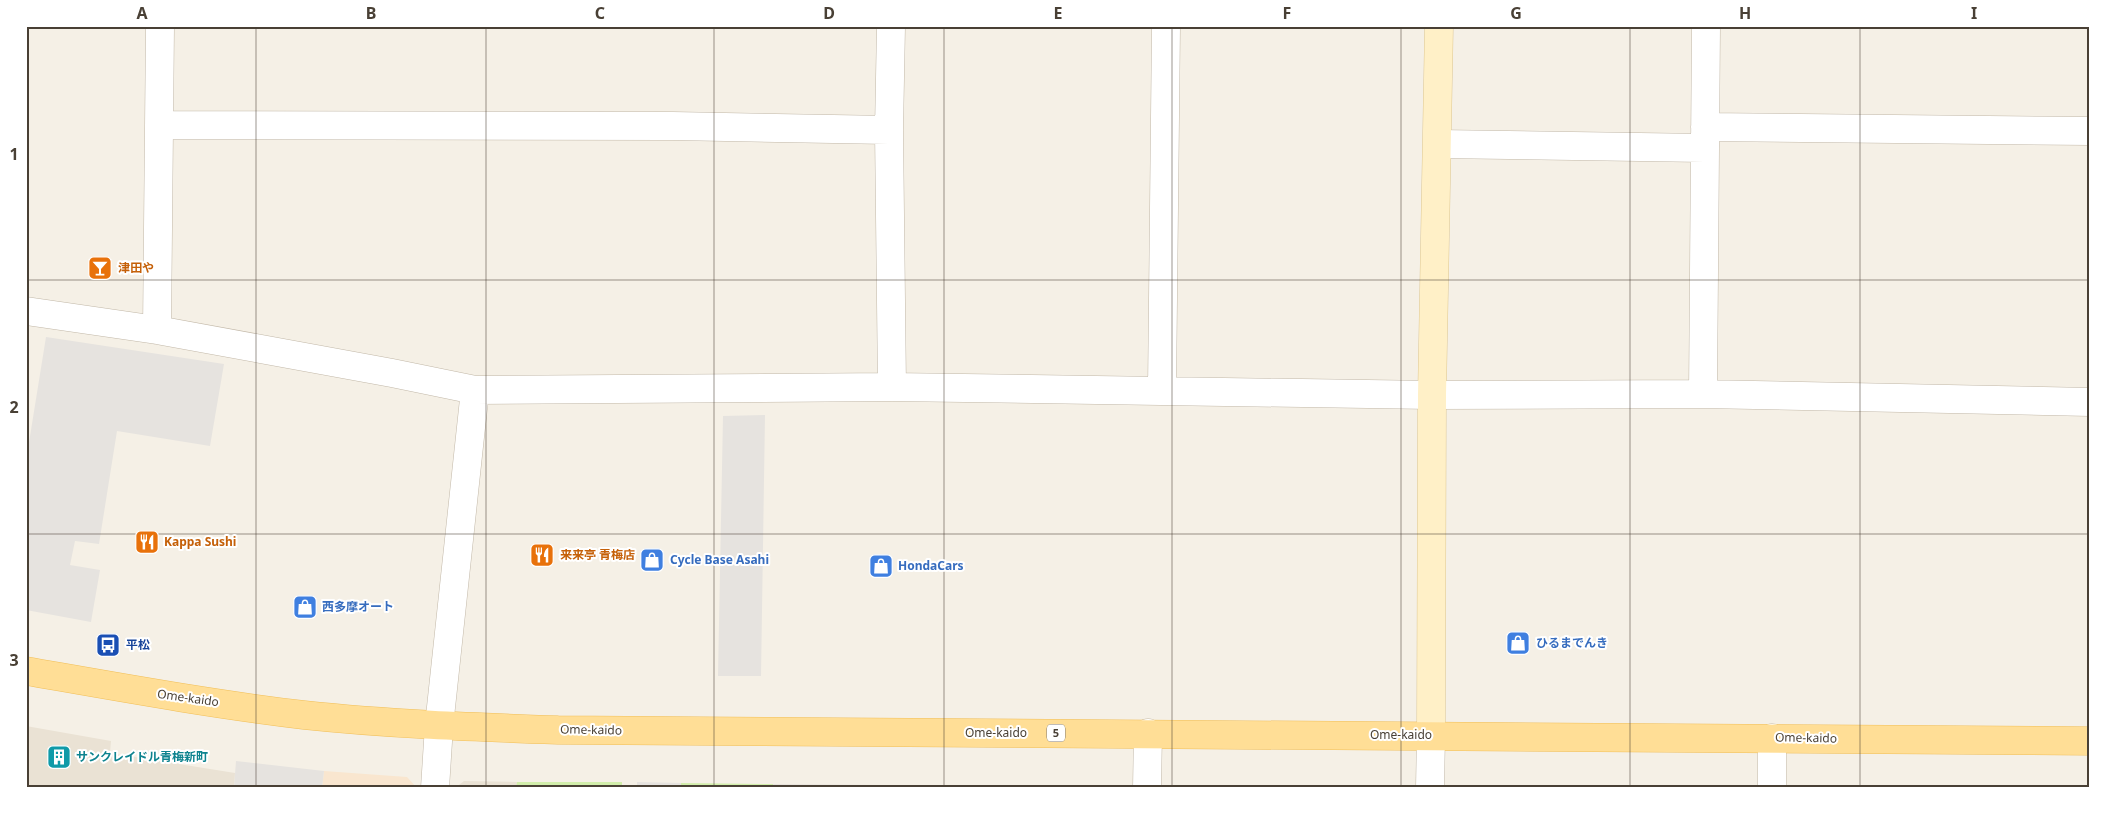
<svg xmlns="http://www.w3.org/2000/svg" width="2116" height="814" font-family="'Noto Sans','Noto Sans JP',sans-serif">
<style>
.residential{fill:#eae2d4}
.commercial{fill:#f9e6cf}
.industrial{fill:#e7e2db}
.grass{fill:#d2eeab}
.parking{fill:#e6e3df}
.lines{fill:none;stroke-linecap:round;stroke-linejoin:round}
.street-casing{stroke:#c2b8a8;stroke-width:29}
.secondary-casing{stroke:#ddc793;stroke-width:29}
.primary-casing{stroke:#f1bf59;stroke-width:29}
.street{stroke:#fff;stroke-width:28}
.secondary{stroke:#fff0c7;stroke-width:28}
.primary{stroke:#ffde96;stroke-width:28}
.grid{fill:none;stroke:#494035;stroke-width:1;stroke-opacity:0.55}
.labels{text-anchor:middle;stroke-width:4;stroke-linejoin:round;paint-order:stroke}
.shield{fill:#fff;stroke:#807972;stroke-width:1}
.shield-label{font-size:11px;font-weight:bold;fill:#494035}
.food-label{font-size:12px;font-weight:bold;fill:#c56008;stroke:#fff;text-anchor:start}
.shop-label{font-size:12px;font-weight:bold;fill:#366cbe;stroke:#fff;text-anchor:start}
.transit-label{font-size:12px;font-weight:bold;fill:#164399;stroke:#fff;text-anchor:start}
.street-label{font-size:12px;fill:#494035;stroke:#fff}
.culture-label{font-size:12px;font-weight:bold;fill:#0d838f;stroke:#fff;text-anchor:start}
.neatline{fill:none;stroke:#494035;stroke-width:2}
.grid-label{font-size:16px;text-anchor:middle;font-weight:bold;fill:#494035}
</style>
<rect width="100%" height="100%" fill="#f5f0e6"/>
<path class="residential" d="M 26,726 L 111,741 L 110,753 L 235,773 L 234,788 L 26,788 Z
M 464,781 L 517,782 L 516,788 L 455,788 Z
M 1029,786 L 1115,787 L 1120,788 L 1029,788 Z"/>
<path class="commercial" d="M 324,771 L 407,777 L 417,788 L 322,788 Z
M 883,785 L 1029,786 L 1029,788 L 883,788 Z"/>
<path class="industrial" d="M 773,784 L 883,785 L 883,788 L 773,788 Z"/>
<path class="grass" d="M 517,782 L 622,782 L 622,788 L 516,787 Z
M 681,783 L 773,784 L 773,788 L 681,788 Z"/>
<path class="parking" d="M 46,337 L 224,364 L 210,446 L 117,431 L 99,544 L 75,541 L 70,565 L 100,570 L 91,622 L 26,610 L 26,461 Z
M 765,415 L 761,676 L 718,676 L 723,416 Z
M 236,761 L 324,771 L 322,788 L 234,788 Z
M 637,782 L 681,783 L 681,788 L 637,788 Z
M 912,785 L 922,785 L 1013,786 L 1013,788 L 912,788 Z"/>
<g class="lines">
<g class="street-casing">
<path id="street" d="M 891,26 L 889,130 L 892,387
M 159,125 L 673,126 L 889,130
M 1705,127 L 2090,131
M 1438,144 L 1705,148
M 26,311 L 157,330 L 392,373 L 475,390 L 892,387 L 1432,395 L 1703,394 L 2090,402
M 157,330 L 160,26
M 1162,390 L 1166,26
M 1703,394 L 1706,26
M 435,788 L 439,726 L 475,390
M 1147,788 L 1148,733
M 1430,788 L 1431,735
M 1772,788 L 1772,738"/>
</g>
<g class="secondary-casing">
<path id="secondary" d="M 1431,735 L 1432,395 L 1439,26"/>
</g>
<g class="primary-casing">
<path id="primary" d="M 26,671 C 118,687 211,704 304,715 C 388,724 473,727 558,730 L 2090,741"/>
</g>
<use href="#street" class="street"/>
<use href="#secondary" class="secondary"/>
<use href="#primary" class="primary"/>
</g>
<path class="grid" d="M 256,26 L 256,788M 486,26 L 486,788M 714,26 L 714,788M 944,26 L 944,788M 1172,26 L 1172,788M 1401,26 L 1401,788M 1630,26 L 1630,788M 1860,26 L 1860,788M 26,280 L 2090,280M 26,534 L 2090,534"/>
<defs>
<g id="bar-square" transform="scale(1.25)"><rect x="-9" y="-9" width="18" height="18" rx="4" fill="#e8710a" stroke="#fff"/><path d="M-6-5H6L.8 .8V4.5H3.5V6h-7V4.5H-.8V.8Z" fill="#fff"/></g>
<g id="restaurant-square" transform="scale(1.25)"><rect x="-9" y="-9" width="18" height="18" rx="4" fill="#e8710a" stroke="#fff"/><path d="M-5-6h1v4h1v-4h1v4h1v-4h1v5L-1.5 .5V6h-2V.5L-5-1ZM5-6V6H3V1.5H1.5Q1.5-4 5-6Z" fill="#fff"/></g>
<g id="shop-square" transform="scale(1.25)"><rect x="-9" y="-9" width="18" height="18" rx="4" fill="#3f7fe0" stroke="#fff"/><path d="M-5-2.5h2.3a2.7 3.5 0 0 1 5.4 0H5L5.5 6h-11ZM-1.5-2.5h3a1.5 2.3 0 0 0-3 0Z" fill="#fff"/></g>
<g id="bus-square" transform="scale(1.25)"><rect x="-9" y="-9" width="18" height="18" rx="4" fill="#1a4fb4" stroke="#fff"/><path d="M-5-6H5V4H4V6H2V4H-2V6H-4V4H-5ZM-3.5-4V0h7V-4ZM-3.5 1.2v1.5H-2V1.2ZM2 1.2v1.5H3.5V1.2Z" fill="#fff"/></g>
<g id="building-square" transform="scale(1.25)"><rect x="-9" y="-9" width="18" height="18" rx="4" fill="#0f9aa8" stroke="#fff"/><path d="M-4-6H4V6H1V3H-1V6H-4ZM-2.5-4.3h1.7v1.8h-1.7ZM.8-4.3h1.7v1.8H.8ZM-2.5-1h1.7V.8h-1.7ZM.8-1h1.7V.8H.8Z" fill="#fff"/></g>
</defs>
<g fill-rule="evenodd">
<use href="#bar-square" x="100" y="268"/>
<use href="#restaurant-square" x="147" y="542"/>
<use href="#restaurant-square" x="542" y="555"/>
<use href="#shop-square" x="652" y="560"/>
<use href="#shop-square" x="881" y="566"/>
<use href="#shop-square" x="305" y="607"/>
<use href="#shop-square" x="1518" y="643"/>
<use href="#bus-square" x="108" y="645"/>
<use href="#building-square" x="59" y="757"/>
</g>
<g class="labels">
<rect class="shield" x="1047" y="724.5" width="18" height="17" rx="4"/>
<g class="shield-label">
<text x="1056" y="737">5</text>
</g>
<g class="food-label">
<text x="118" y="272">津田や</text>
<text x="164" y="546">Kappa Sushi</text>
<text x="560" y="559">来来亭 青梅店</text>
</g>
<g class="shop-label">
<text x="670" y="564">Cycle Base Asahi</text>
<text x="898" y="570">HondaCars</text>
<text x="322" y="611">西多摩オート</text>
<text x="1536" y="647">ひるまでんき</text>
</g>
<g class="transit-label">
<text x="126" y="649">平松</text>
</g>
<g class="street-label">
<text transform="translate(188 698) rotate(8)" y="4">Ome-kaido</text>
<text transform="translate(591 730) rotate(1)" y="4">Ome-kaido</text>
<text x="996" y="737">Ome-kaido</text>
<text x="1401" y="739">Ome-kaido</text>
<text transform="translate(1806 738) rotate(1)" y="4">Ome-kaido</text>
</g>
<g class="culture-label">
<text x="76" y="761">サンクレイドル青梅新町</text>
</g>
</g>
<rect width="2116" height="814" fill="none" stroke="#ffffff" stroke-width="55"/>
<rect x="28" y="28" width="2060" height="758" class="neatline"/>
<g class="grid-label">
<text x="142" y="19">A</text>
<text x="371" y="19">B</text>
<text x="600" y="19">C</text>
<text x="829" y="19">D</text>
<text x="1058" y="19">E</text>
<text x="1287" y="19">F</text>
<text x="1516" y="19">G</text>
<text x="1745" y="19">H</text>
<text x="1974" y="19">I</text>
<text x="14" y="160">1</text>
<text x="14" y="413">2</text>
<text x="14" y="666">3</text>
</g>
</svg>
